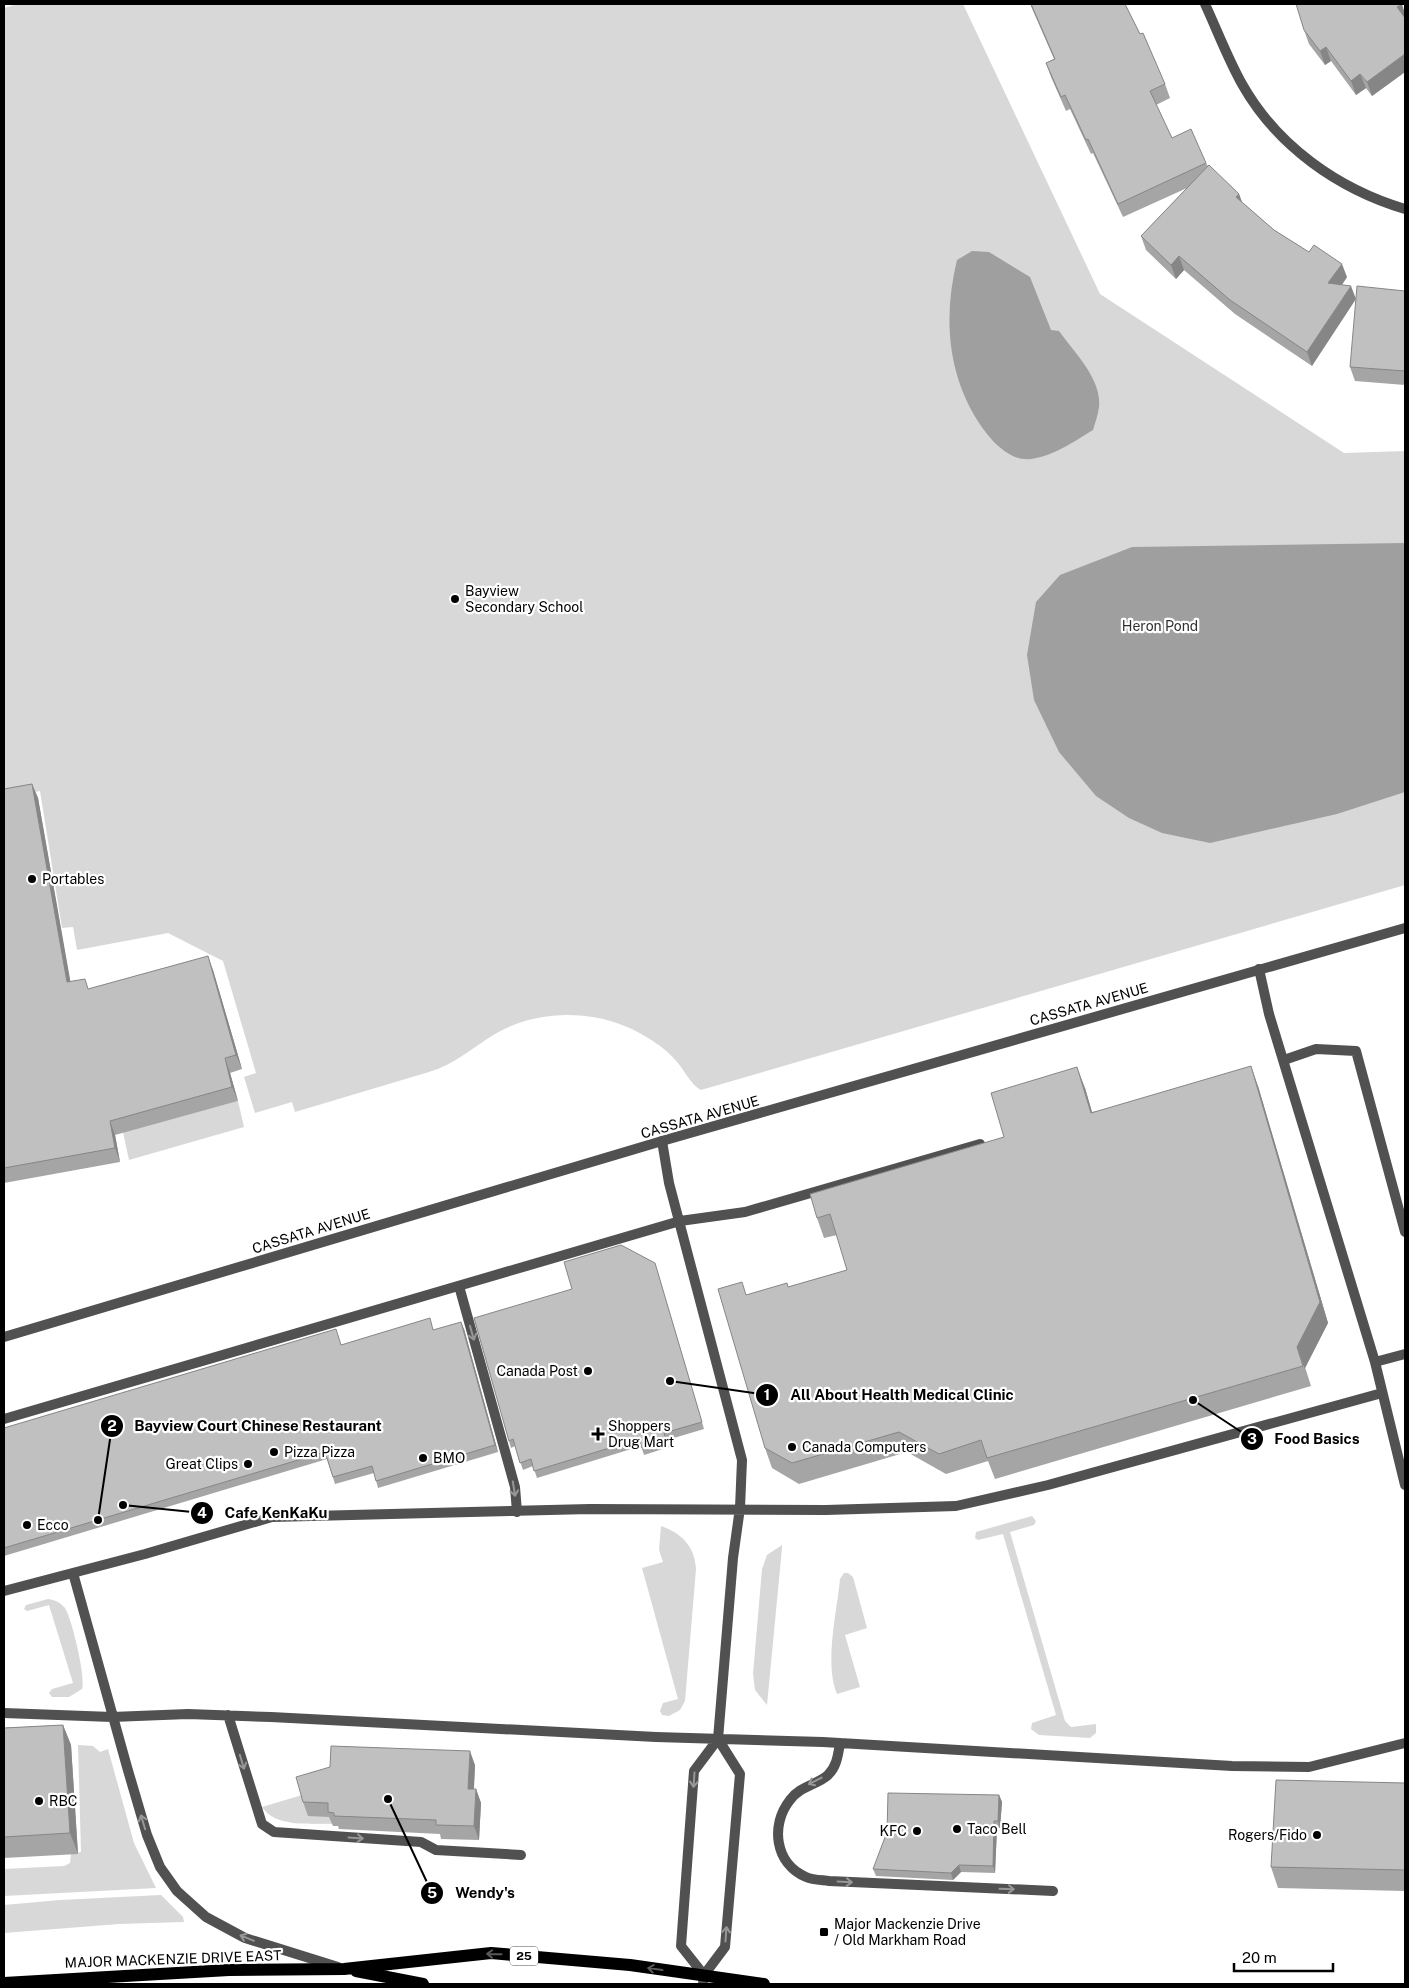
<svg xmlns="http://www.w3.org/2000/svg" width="1409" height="1988" font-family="'Public Sans',sans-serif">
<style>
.green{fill:#d8d8d8}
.water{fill:#9f9f9f}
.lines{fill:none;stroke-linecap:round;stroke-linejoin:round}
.service{stroke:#515151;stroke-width:10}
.minor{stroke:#515151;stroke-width:10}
.primary{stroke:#000;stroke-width:12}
.wall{fill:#a5a5a5}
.shaded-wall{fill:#868686}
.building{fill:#c0c0c0;stroke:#868686}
.oneway{stroke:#979797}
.oneway2{stroke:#595959}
.poi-dot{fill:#000;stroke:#fff;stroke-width:2}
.labels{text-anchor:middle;stroke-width:4.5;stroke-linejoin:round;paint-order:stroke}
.shield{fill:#fff;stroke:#4c4c4c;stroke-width:1}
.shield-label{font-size:12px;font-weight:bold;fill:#000}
.poi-label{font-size:14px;fill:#000;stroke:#fff;text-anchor:start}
.park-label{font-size:14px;fill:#2f2f2f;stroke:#fff}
.street-label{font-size:14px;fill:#000;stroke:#fff}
.leader{fill:none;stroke:#000;stroke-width:2}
.callout-dot{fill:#000;stroke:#fff;stroke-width:2}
.mark-label{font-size:15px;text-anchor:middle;font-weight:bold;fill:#fff}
.callout-label{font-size:15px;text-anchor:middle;font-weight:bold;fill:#000;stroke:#fff;stroke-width:4.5;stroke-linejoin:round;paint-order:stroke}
</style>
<rect width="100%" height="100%" fill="#fff"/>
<path class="green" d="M 18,4 L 963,4 L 1100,294 L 1344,453 L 1405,451 L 1405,885 L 701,1090 C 691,1085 685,1071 677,1062 C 669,1052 658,1044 648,1038 C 603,1009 541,1007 495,1034 C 472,1048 455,1064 429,1072 L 295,1112 L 292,1102 L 255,1113 L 244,1077 L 256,1073 L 223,961 L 168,933 L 77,950 L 73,927 L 62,928 L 40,791 L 4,797 L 4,8 Z
M 238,1101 L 244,1127 L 129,1160 L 123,1132 Z
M 1032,1516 L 1036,1521 L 1034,1525 L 1010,1532 L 1065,1721 L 1071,1727 L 1096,1724 L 1096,1733 L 1090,1738 L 1039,1735 L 1031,1729 L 1032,1723 L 1056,1715 L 1003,1534 L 978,1540 L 975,1538 L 976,1532 Z
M 661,1526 C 682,1533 695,1547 696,1569 L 685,1701 L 680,1710 L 669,1716 L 662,1715 L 660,1711 L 663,1703 L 678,1699 L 642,1568 L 663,1562 L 659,1550 Z
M 782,1545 L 782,1548 L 767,1705 L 755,1690 L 753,1674 L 762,1569 L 767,1555 Z
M 844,1573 L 848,1573 L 853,1577 L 867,1628 L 845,1635 L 860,1687 L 837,1694 C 824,1663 837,1612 840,1579 Z
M 48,1599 C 55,1600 60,1602 65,1608 C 72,1619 86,1678 82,1689 L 69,1697 L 52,1697 L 49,1693 L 52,1689 L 73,1683 L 49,1605 L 27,1611 L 24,1609 L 26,1605 Z
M 78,1745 L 93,1746 L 100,1752 L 108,1749 L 134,1843 L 156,1888 L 4,1896 L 4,1869 L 64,1866 L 70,1863 L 71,1854 L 81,1852 Z
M 302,1795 L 333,1817 L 333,1824 C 310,1823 276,1828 262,1807 Z
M 161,1895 L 183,1917 L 184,1922 L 119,1924 L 4,1933 L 4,1905 L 60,1900 Z"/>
<path class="water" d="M 972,251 L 989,252 L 1030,277 L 1051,330 L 1059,331 C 1074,352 1102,379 1099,407 C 1098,415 1095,423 1093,430 C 1075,441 1046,461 1024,459 C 1009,458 995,444 987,434 C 948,383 942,321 957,260 Z
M 1405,543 L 1405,792 L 1337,814 L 1210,843 L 1162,833 L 1129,818 L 1096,796 L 1059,752 L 1034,700 L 1027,655 L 1036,602 L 1060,575 L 1132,547 Z"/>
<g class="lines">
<path class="service" d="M 1259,969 L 1269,1014 L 1375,1362 L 1405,1485
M 1284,1060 L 1316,1049 L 1356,1051 L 1405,1232
M 662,1141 L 669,1183 L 742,1460 L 740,1508 L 733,1558 L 718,1739 L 694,1771 L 681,1946 L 704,1975
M 459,1286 L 515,1487 L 517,1512
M 1375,1362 L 1405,1354
M 4,1419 L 680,1221 L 745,1212 L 980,1144
M 73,1573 L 127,1767 L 147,1835 L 160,1867 L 177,1891 L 206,1917 L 245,1938 L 338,1967
M 4,1591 L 145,1554 L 272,1517 L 590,1509 L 826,1510 L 956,1506 L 1048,1485 L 1382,1393
M 4,1713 L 112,1717 L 188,1714 L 271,1717 L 656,1737 L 823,1742 L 1232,1766 L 1309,1767 L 1405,1743
M 228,1715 L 262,1824 L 274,1832 L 421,1842 L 436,1850 L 521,1855
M 840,1743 C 838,1755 837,1766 828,1775 C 817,1785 800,1786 790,1800 C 770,1825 775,1864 806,1877 C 813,1880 822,1880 829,1881 L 1053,1891
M 703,1984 L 704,1975 L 725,1947 L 740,1774 L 718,1739"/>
<path class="minor" d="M 1205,4 C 1217,30 1228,59 1242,84 C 1277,146 1338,189 1405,209
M 4,1337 L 662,1141 L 1405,928"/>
<path class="primary" d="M 356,1971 L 423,1984
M 4,1983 L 229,1970 L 344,1969 L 491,1953 L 630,1965 L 764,1984"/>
</g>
<path class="wall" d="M 1030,4 L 1125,4 L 1165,84 L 1170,98 L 1156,105 L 1172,138 L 1206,163 L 1208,166 L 1239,194 L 1242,202 L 1274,230 L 1347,277 L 1342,285 L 1312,366 L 1235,314 L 1184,270 L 1176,279 L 1146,250 L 1141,236 L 1187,188 L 1123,217 L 1093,153 L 1091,154 L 1070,109 L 1066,111 L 1051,77 L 1046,63 L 1054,59 Z
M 1405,14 L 1405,72 L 1372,96 L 1366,88 L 1356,95 L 1331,61 L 1325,65 L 1309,44 L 1304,30 Z
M 1405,291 L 1405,385 L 1355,381 L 1350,367 Z
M 32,784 L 38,798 L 70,982 L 89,989 L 213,970 L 242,1069 L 230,1073 L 238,1101 L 115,1135 L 120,1162 L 4,1183 L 4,789 Z
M 1258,1086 L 1328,1323 L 1305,1368 L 1311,1386 L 995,1479 L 988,1461 L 946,1474 L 907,1452 L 799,1484 L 772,1468 L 765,1448 L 788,1287 L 847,1270 L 837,1235 L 824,1238 L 817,1218 L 1004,1137 L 1085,1088 L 1092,1112 Z
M 657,1270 L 704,1429 L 667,1440 L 669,1447 L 644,1455 L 641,1446 L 537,1478 L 533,1466 L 523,1470 L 515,1446 L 511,1448 L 509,1441 Z
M 464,1329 L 498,1452 L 378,1488 L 374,1473 L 335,1484 L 327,1459 L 4,1556 L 4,1428 L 341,1345 L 434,1330 Z
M 63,1725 L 71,1745 L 78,1854 L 4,1858 L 4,1728 Z
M 475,1765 L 474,1789 L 476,1789 L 481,1803 L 479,1840 L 441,1839 L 440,1834 L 339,1829 L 338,1826 L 333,1826 L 329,1817 L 308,1816 L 303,1802 L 330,1767 Z
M 1405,1783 L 1405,1891 L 1278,1888 L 1271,1867 Z
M 999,1795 L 1002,1802 L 1000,1828 L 997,1828 L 995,1873 L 961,1872 L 953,1880 L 876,1876 L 873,1869 Z"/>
<path class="shaded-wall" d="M 1402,4 L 1405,14 L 1405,19 L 1397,7 Z
M 1326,47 L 1331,61 L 1325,65 L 1320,51 Z
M 1405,54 L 1405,72 L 1372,96 L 1367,82 Z
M 1360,74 L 1366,88 L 1356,95 L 1351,81 Z
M 1239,194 L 1244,208 L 1236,197 Z
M 1179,256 L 1184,270 L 1176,279 L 1171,265 Z
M 1342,264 L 1347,277 L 1333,297 L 1328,283 Z
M 1351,286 L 1356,299 L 1312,366 L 1307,352 Z
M 32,784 L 38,798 L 73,996 L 67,982 Z
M 208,956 L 213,970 L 242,1069 L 236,1055 Z
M 225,1058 L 230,1073 L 238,1101 L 232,1087 Z
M 1251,1066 L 1258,1086 L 1328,1323 L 1305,1368 L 1311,1386 L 1297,1347 Z
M 1077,1067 L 1085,1088 L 1098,1133 L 1091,1113 Z
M 110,1121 L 115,1135 L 120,1162 L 115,1148 Z
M 461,1322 L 464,1329 L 498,1452 L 495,1445 Z
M 63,1725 L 71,1745 L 78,1854 L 70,1833 Z
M 470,1751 L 475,1765 L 473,1803 L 468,1789 Z
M 476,1789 L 481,1803 L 479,1840 L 474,1826 Z
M 999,1795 L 1002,1802 L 1000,1828 L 998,1821 Z
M 994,1821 L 997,1828 L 995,1873 L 993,1866 Z
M 959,1865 L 961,1872 L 953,1880 L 951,1873 Z"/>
<path class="building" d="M 1031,4 L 1125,4 L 1140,34 L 1143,33 L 1165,84 L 1150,91 L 1172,138 L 1191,129 L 1206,163 L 1118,204 L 1088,139 L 1086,140 L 1065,95 L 1061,97 L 1046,63 L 1055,59 Z
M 1296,4 L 1401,4 L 1397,7 L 1405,18 L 1405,54 L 1367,82 L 1360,74 L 1351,81 L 1326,47 L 1320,51 L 1304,30 Z
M 1209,165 L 1239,194 L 1236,197 L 1274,230 L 1309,252 L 1314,245 L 1342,264 L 1328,283 L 1351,286 L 1307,352 L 1230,300 L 1179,256 L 1171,265 L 1141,236 Z
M 1357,286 L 1405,291 L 1405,371 L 1350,367 Z
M 32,784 L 67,982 L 85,979 L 88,989 L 208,956 L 236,1055 L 225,1058 L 232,1087 L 110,1121 L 115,1148 L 4,1168 L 4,789 Z
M 1251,1066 L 1320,1302 L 1297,1347 L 1303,1366 L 987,1458 L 981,1440 L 939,1454 L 899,1432 L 792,1463 L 765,1448 L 718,1289 L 742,1282 L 746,1295 L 787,1283 L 788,1287 L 847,1270 L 830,1214 L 817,1218 L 810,1194 L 1004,1137 L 991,1093 L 1077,1067 L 1091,1113 Z
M 621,1245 L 655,1263 L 702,1422 L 664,1433 L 666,1440 L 642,1448 L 639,1439 L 534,1471 L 531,1459 L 520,1463 L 513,1439 L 509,1441 L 474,1318 L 572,1289 L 564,1262 Z
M 430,1318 L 433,1330 L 461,1322 L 495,1445 L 376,1481 L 372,1466 L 333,1477 L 325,1452 L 4,1548 L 4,1428 L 336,1329 L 341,1345 Z
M 63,1725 L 70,1833 L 4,1837 L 4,1728 Z
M 331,1746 L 470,1751 L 468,1789 L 476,1789 L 474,1826 L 436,1825 L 436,1820 L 334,1816 L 334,1813 L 328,1812 L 328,1803 L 303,1802 L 296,1777 L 330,1767 Z
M 1276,1780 L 1405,1783 L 1405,1870 L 1271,1867 Z
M 888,1793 L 999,1795 L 998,1821 L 994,1821 L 993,1866 L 959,1865 L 951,1873 L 873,1869 L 887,1832 Z"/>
<defs><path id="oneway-shaft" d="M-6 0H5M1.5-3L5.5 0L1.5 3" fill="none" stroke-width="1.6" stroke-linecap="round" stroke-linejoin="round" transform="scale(1.25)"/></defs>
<g class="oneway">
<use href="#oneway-shaft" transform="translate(472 1333) rotate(74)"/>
<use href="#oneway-shaft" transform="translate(514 1489) rotate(81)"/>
<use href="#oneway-shaft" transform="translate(242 1762) rotate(73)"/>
<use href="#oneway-shaft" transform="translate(694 1780) rotate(94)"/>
<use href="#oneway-shaft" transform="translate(815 1781) rotate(153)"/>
<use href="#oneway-shaft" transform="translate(143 1822) rotate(-107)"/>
<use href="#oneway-shaft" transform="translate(356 1838) rotate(4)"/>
<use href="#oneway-shaft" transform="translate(845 1882) rotate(3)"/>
<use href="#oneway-shaft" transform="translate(1007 1889) rotate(2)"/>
<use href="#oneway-shaft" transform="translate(726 1934) rotate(-86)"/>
<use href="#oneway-shaft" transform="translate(247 1938) rotate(-158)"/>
</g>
<g class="oneway2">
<use href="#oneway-shaft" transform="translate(494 1954) rotate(-179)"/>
<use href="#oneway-shaft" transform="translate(655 1969) rotate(-172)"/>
</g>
<g class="poi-dot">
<circle cx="455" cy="599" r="5"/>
<circle cx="32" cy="879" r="5"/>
<circle cx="588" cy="1371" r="5"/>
<path d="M595.5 1426.5h5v5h5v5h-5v5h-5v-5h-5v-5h5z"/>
<circle cx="792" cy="1447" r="5"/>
<circle cx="274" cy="1452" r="5"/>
<circle cx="423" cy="1458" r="5"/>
<circle cx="248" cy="1464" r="5"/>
<circle cx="27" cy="1525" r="5"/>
<circle cx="39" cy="1801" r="5"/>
<circle cx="957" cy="1829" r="5"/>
<circle cx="917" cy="1831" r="5"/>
<circle cx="1317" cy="1835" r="5"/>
<rect x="819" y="1927" width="10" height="10" rx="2.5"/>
</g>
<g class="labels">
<rect class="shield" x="510" y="1946.5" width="28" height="19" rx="4"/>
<g class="shield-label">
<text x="524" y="1960">25</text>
</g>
<g class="poi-label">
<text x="465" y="596">Bayview<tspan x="465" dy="16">Secondary School</tspan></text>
<text x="42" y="884">Portables</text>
<text x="578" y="1376" text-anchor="end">Canada Post</text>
<text x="608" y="1431">Shoppers<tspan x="608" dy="16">Drug Mart</tspan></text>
<text x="802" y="1452">Canada Computers</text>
<text x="284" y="1457">Pizza Pizza</text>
<text x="433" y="1463">BMO</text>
<text x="238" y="1469" text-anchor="end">Great Clips</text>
<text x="37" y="1530">Ecco</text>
<text x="49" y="1806">RBC</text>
<text x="967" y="1834">Taco Bell</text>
<text x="907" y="1836" text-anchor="end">KFC</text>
<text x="1307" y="1840" text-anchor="end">Rogers/Fido</text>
<text x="834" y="1929">Major Mackenzie Drive<tspan x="834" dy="16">/ Old Markham Road</tspan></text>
</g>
<g class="park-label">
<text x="1160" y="631">Heron Pond</text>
</g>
<g class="street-label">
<text transform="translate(1089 1004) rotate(-16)" y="5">CASSATA AVENUE</text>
<text transform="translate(700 1117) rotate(-16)" y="5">CASSATA AVENUE</text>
<text transform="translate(311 1231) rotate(-17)" y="5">CASSATA AVENUE</text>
<text transform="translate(173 1959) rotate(-2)" y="5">MAJOR MACKENZIE DRIVE EAST</text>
</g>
</g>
<path class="leader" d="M670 1381L767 1395M98 1520L112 1426M1193 1400L1252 1439M123 1505L202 1513M388 1799L432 1893"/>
<g class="callout-dot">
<circle cx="670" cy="1381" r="5"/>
<circle cx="98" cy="1520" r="5"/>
<circle cx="1193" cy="1400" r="5"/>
<circle cx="123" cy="1505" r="5"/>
<circle cx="388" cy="1799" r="5"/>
<circle cx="767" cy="1395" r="12"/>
<circle cx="112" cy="1426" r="12"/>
<circle cx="1252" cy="1439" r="12"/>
<circle cx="202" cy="1513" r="12"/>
<circle cx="432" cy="1893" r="12"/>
</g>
<g class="mark-label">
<text x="767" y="1400">1</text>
<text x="112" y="1431">2</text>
<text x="1252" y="1444">3</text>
<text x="202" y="1518">4</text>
<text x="432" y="1898">5</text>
</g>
<g class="callout-label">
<text x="902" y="1400">All About Health Medical Clinic</text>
<text x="258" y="1431">Bayview Court Chinese Restaurant</text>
<text x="1317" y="1444">Food Basics</text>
<text x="276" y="1518">Cafe KenKaKu</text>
<text x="485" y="1898">Wendy's</text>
</g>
<rect width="1409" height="1988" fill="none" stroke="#000000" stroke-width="10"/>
<path d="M1234 1963v8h99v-8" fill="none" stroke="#000000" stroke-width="2.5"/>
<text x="1242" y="1963" font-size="15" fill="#000000" stroke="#ffffff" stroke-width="4" paint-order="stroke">20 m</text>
</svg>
